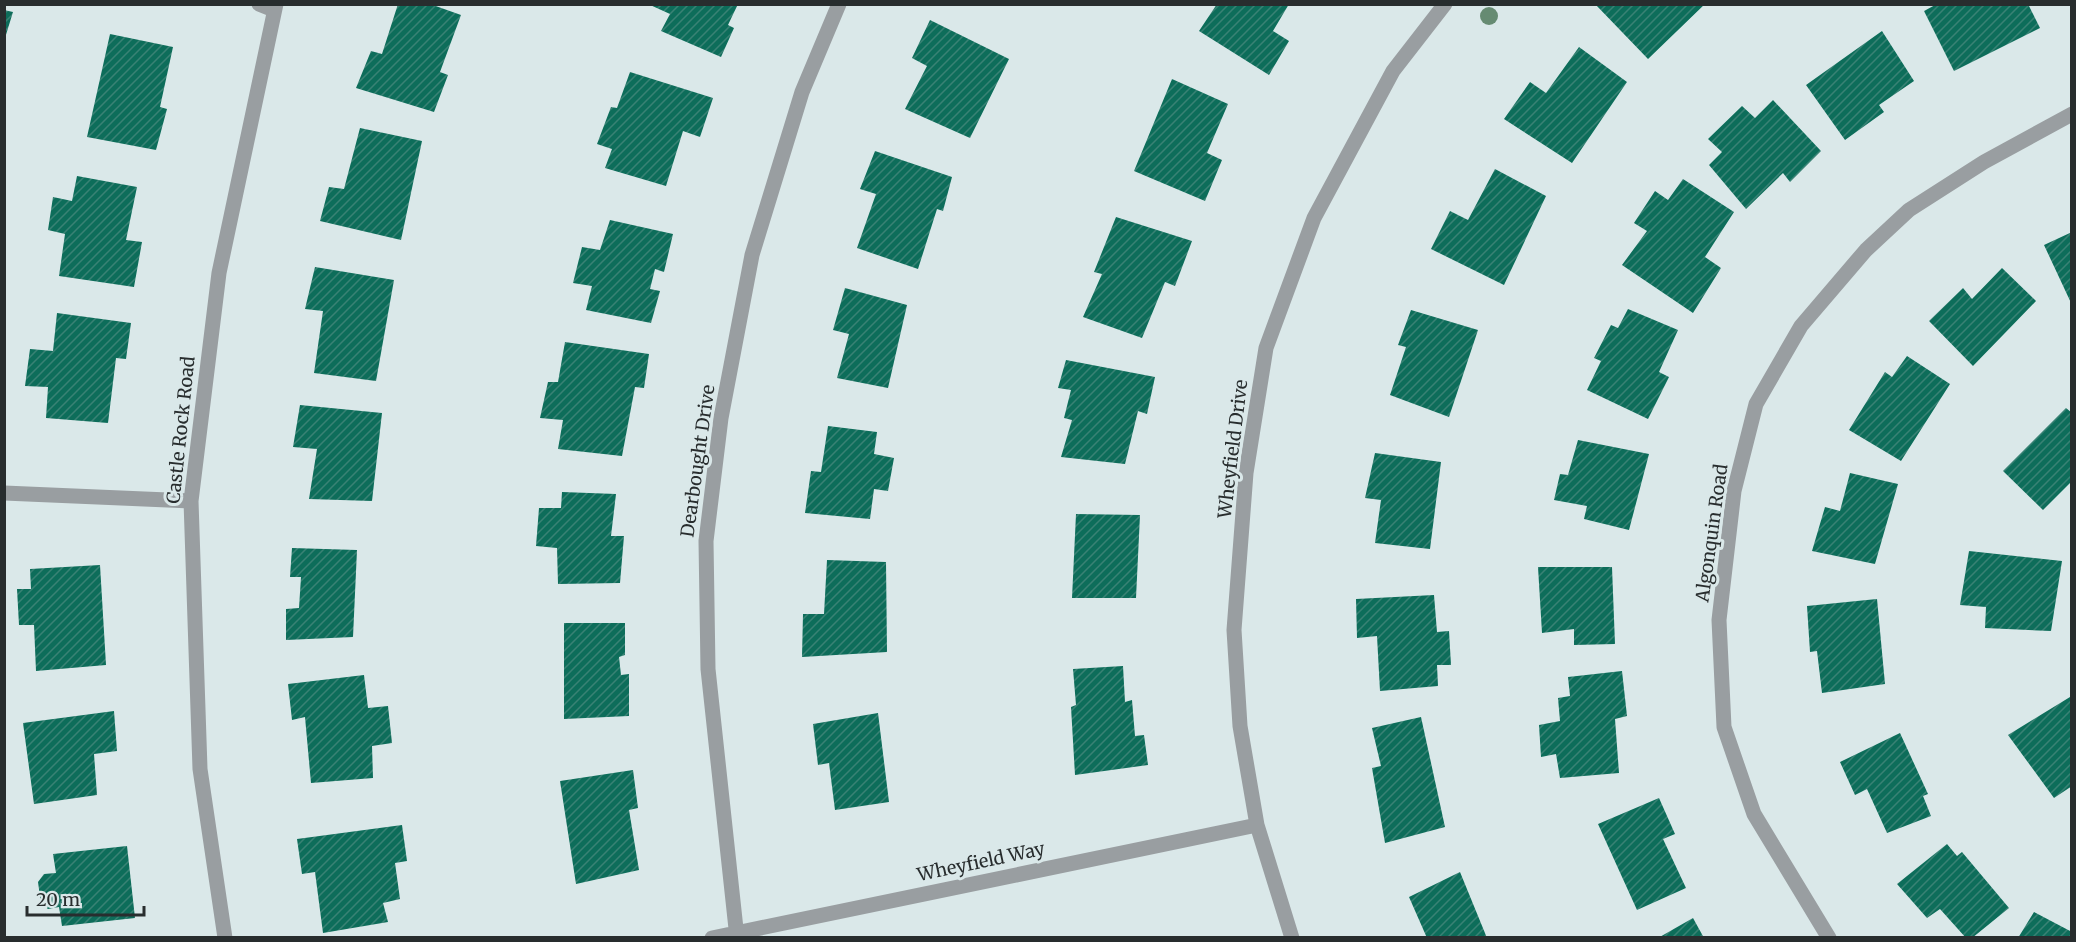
<svg xmlns="http://www.w3.org/2000/svg" width="2076" height="942" font-family="Merriweather,serif">
<style>
.building{fill:url(#building-hatch)}
.lines{fill:none;stroke-linecap:round;stroke-linejoin:round}
.street{stroke:#999ea1;stroke-width:15}
.tree{fill:#668b72}
.labels{text-anchor:middle;stroke-width:6;stroke-linejoin:round;paint-order:stroke}
.street-label{font-size:18px;fill:#282d2e;stroke:#dae8e9}
</style>
<defs>
<pattern id="building-hatch" width="6" height="6" patternUnits="userSpaceOnUse" patternTransform="scale(1.5)"><rect width="6" height="6" fill="#0d6d5a"/><path d="M-1 1l2-2M0 6l6-6M5 7l2-2" fill="none" stroke="#398274"/></pattern>
</defs>
<rect width="100%" height="100%" fill="#dae8e9"/>
<path class="building" d="M 398,4 L 430,4 L 461,15 L 440,72 L 448,75 L 434,112 L 356,88 L 371,51 L 382,54 Z
M 648,4 L 738,4 L 728,25 L 734,28 L 721,57 L 661,31 L 670,14 Z
M 1217,4 L 1289,4 L 1273,31 L 1289,41 L 1269,75 L 1199,31 Z
M 1595,4 L 1705,4 L 1648,59 Z
M 1937,4 L 2028,4 L 2040,28 L 1954,71 L 1924,11 Z
M 4,10 L 13,12 L 5,38 L 4,38 Z
M 930,20 L 1009,59 L 970,138 L 905,109 L 927,66 L 912,58 Z
M 1882,31 L 1914,81 L 1879,105 L 1884,112 L 1845,140 L 1806,85 Z
M 110,34 L 173,47 L 160,107 L 167,109 L 156,150 L 87,137 Z
M 1579,47 L 1627,82 L 1572,163 L 1504,119 L 1530,82 L 1546,93 Z
M 630,72 L 713,98 L 700,137 L 683,131 L 666,186 L 605,168 L 612,149 L 597,144 L 611,107 L 617,108 Z
M 1172,79 L 1228,104 L 1207,153 L 1222,160 L 1205,201 L 1134,171 Z
M 1773,100 L 1821,151 L 1790,182 L 1783,173 L 1746,209 L 1709,165 L 1722,152 L 1708,139 L 1742,106 L 1755,118 Z
M 360,128 L 422,141 L 401,240 L 320,221 L 329,187 L 344,189 Z
M 875,151 L 952,177 L 943,211 L 937,209 L 918,269 L 857,248 L 876,194 L 860,189 Z
M 1495,169 L 1546,196 L 1504,285 L 1431,249 L 1450,211 L 1468,220 Z
M 77,176 L 137,187 L 126,240 L 142,242 L 134,287 L 59,276 L 65,234 L 48,230 L 53,197 L 72,201 Z
M 1683,179 L 1734,212 L 1705,257 L 1721,268 L 1693,313 L 1622,265 L 1647,231 L 1634,223 L 1655,191 L 1668,200 Z
M 1116,217 L 1192,241 L 1175,286 L 1165,282 L 1142,338 L 1083,317 L 1102,274 L 1094,272 Z
M 610,220 L 673,234 L 664,272 L 655,269 L 650,289 L 660,291 L 651,323 L 586,310 L 592,286 L 573,283 L 582,247 L 600,250 Z
M 2072,232 L 2072,305 L 2044,245 Z
M 315,267 L 394,280 L 376,381 L 314,373 L 323,311 L 305,309 Z
M 2002,268 L 2036,301 L 1973,366 L 1929,321 L 1963,288 L 1972,299 Z
M 845,288 L 907,305 L 888,388 L 837,378 L 849,334 L 833,330 Z
M 1628,309 L 1678,330 L 1659,372 L 1669,377 L 1648,419 L 1587,390 L 1601,361 L 1594,358 L 1611,325 L 1618,328 Z
M 1411,310 L 1478,330 L 1449,417 L 1390,395 L 1406,347 L 1398,345 Z
M 57,313 L 131,323 L 126,359 L 116,358 L 108,423 L 46,418 L 48,387 L 25,386 L 30,349 L 53,351 Z
M 565,342 L 649,354 L 644,388 L 635,387 L 622,456 L 558,449 L 563,420 L 540,418 L 548,382 L 558,382 Z
M 1907,356 L 1950,384 L 1901,461 L 1849,430 L 1885,372 L 1892,377 Z
M 1066,360 L 1155,377 L 1147,414 L 1138,411 L 1125,464 L 1061,457 L 1072,420 L 1064,418 L 1071,390 L 1058,388 Z
M 300,405 L 382,413 L 372,501 L 309,499 L 317,449 L 293,447 Z
M 2066,408 L 2072,413 L 2072,481 L 2043,510 L 2003,471 Z
M 828,426 L 877,432 L 874,454 L 894,458 L 888,491 L 874,489 L 870,519 L 805,513 L 811,471 L 821,472 Z
M 1578,440 L 1649,454 L 1629,530 L 1584,519 L 1587,506 L 1554,500 L 1560,474 L 1568,475 Z
M 1375,453 L 1441,462 L 1430,549 L 1375,543 L 1381,500 L 1365,498 Z
M 1850,473 L 1898,484 L 1875,564 L 1812,551 L 1825,507 L 1840,511 Z
M 562,492 L 616,494 L 611,536 L 624,536 L 620,583 L 558,584 L 557,548 L 536,546 L 539,508 L 561,508 Z
M 1076,514 L 1140,515 L 1136,598 L 1072,598 Z
M 292,548 L 357,550 L 353,637 L 286,640 L 286,609 L 299,608 L 301,577 L 290,577 Z
M 1969,551 L 2062,561 L 2051,631 L 1985,628 L 1986,607 L 1960,605 Z
M 827,560 L 886,562 L 887,652 L 802,657 L 803,614 L 824,614 Z
M 100,565 L 106,665 L 36,671 L 34,625 L 19,625 L 17,589 L 31,589 L 30,569 Z
M 1538,567 L 1612,567 L 1615,644 L 1574,645 L 1574,629 L 1542,633 Z
M 1434,595 L 1437,632 L 1449,631 L 1451,665 L 1437,665 L 1438,686 L 1380,691 L 1377,636 L 1357,638 L 1356,599 Z
M 1877,599 L 1885,684 L 1822,693 L 1817,651 L 1810,652 L 1807,606 Z
M 564,623 L 625,623 L 625,655 L 619,657 L 621,675 L 629,674 L 629,716 L 564,719 Z
M 1123,666 L 1125,702 L 1132,700 L 1135,736 L 1144,735 L 1148,765 L 1075,775 L 1071,707 L 1076,705 L 1073,669 Z
M 1622,671 L 1627,716 L 1615,719 L 1619,773 L 1560,778 L 1556,754 L 1541,757 L 1539,725 L 1560,721 L 1558,698 L 1570,696 L 1568,677 Z
M 364,675 L 368,708 L 388,706 L 392,743 L 372,746 L 373,778 L 311,783 L 305,717 L 292,720 L 288,684 Z
M 2070,697 L 2072,786 L 2054,798 L 2008,735 Z
M 114,711 L 117,751 L 94,754 L 97,795 L 34,804 L 23,723 Z
M 878,713 L 889,802 L 835,810 L 829,763 L 818,765 L 813,724 Z
M 1421,717 L 1445,827 L 1385,843 L 1372,768 L 1381,766 L 1372,728 Z
M 1900,733 L 1928,794 L 1923,796 L 1931,816 L 1887,833 L 1867,789 L 1855,795 L 1840,762 Z
M 633,770 L 638,808 L 629,810 L 639,870 L 576,884 L 560,781 Z
M 1659,798 L 1675,834 L 1663,839 L 1686,888 L 1637,910 L 1598,824 Z
M 402,825 L 407,861 L 395,863 L 400,899 L 383,903 L 388,922 L 323,933 L 315,872 L 302,874 L 297,839 Z
M 1947,844 L 1957,856 L 1962,852 L 2009,908 L 1972,938 L 1966,938 L 1940,909 L 1927,918 L 1897,884 Z
M 127,846 L 135,918 L 62,926 L 59,907 L 48,909 L 41,904 L 38,882 L 44,874 L 56,873 L 53,854 Z
M 1460,872 L 1487,938 L 1427,938 L 1409,897 Z
M 2034,912 L 2072,932 L 2072,938 L 2018,938 Z
M 1693,918 L 1704,938 L 1658,938 Z"/>
<g class="lines">
<path class="street" d="M 259,4 L 274,10
M 4,493 L 191,501
M 225,938 L 200,769 L 191,501 L 219,273 L 276,4
M 712,938 L 1257,825
M 737,938 L 708,669 L 706,541 L 721,418 L 752,255 L 802,92 L 839,4
M 1292,938 L 1257,825 L 1240,726 L 1234,630 L 1246,473 L 1266,348 L 1314,218 L 1393,71 L 1445,4
M 1829,938 L 1754,814 L 1724,727 L 1719,620 L 1734,491 L 1756,404 L 1801,326 L 1866,250 L 1909,210 L 1984,162 L 2072,114"/>
</g>
<circle class="tree" cx="1489" cy="16" r="9"/>
<g class="labels">
<g class="street-label">
<text transform="translate(181 430) rotate(-84)" y="6">Castle Rock Road</text>
<text transform="translate(1233 449) rotate(-83)" y="6">Wheyfield Drive</text>
<text transform="translate(698 461) rotate(-82)" y="6">Dearbought Drive</text>
<text transform="translate(1712 533) rotate(-82)" y="6">Algonquin Road</text>
<text transform="translate(981 862) rotate(-12)" y="6">Wheyfield Way</text>
</g>
</g>
<rect width="2076" height="942" fill="none" stroke="#282d2e" stroke-width="12"/>
<path d="M27 906v9h117v-9" fill="none" stroke="#282d2e" stroke-width="3"/>
<text x="36" y="906" font-size="18" fill="#282d2e" stroke="#dae8e9" stroke-width="4.5" paint-order="stroke">20 m</text>
</svg>
